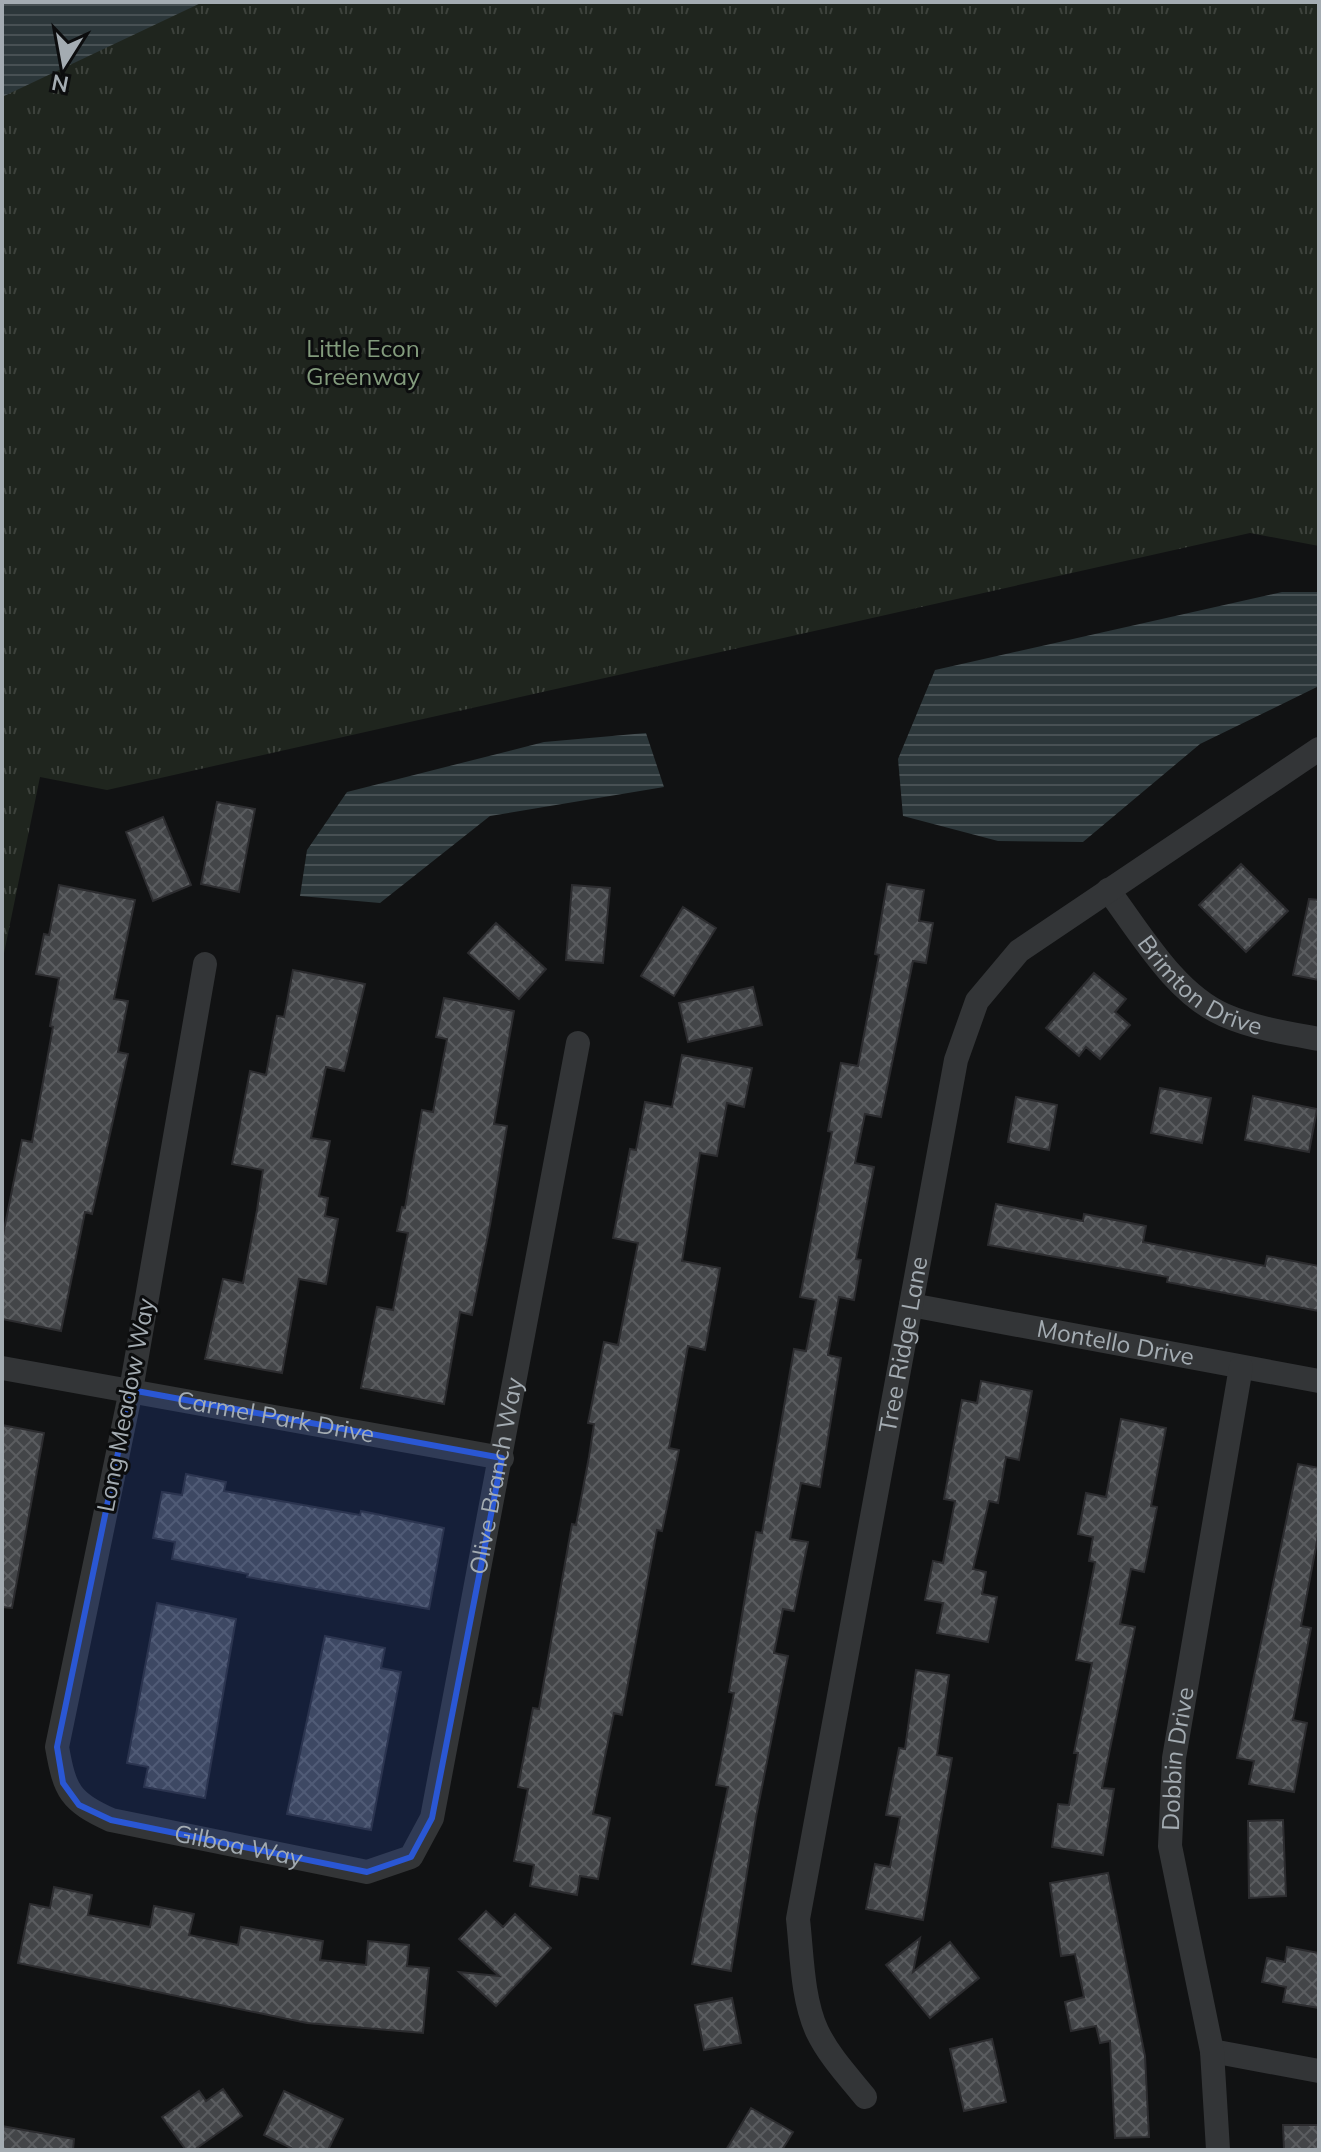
<svg xmlns="http://www.w3.org/2000/svg" width="1321" height="2152" font-family="Mulish,sans-serif">
<style>
.park{fill:url(#park-tufts)}
.water{fill:url(#water-rules)}
.building{fill:url(#building-cross-hatch);stroke:#2c2c2f;stroke-width:2}
.lines{fill:none;stroke-linecap:round;stroke-linejoin:round}
.street{stroke:#333537;stroke-width:24}
.marked{fill:#2a57d4;fill-opacity:0.2;stroke:#2a57d4;stroke-width:6;stroke-linejoin:round}
.labels{text-anchor:middle;stroke-width:6;stroke-linejoin:round;paint-order:stroke}
.park-label{font-size:24px;fill:#839c7d;stroke:#0c0d0e}
.street-label{font-size:24px;fill:#a4acb2;stroke:#0c0d0e}
</style>
<defs>
<pattern id="park-tufts" width="24" height="20" patternUnits="userSpaceOnUse" patternTransform="scale(2)"><rect width="24" height="20" fill="#1f251e"/><path d="M3 7l-1-3M5 7V3M7 7l1-3M15 17l-1-3M17 17v-4M19 17l1-3" fill="none" stroke="#3d423c"/></pattern>
<pattern id="water-rules" width="6" height="5" patternUnits="userSpaceOnUse" patternTransform="scale(2)"><rect width="6" height="5" fill="#2c373a"/><path d="M0 2.5h6" fill="none" stroke="#485154"/></pattern>
<pattern id="building-cross-hatch" width="8" height="8" patternUnits="userSpaceOnUse" patternTransform="scale(2)"><rect width="8" height="8" fill="#434548"/><path d="M0 0l8 8M0 8l8-8" fill="none" stroke="#5b5d60"/></pattern>
</defs>
<rect width="100%" height="100%" fill="#111213"/>
<path class="park" d="M 2,2 L 1319,2 L 1319,546 L 1250,533 L 107,790 L 40,777 L 2,963 Z"/>
<path class="water" d="M 2,2 L 203,2 L 2,97 Z
M 1282,592 L 1319,592 L 1319,686 L 1200,744 L 1083,842 L 998,841 L 903,816 L 898,759 L 935,670 Z
M 646,733 L 664,787 L 490,816 L 380,903 L 300,896 L 307,850 L 347,792 L 544,742 Z"/>
<path class="building" d="M 217,802 L 255,809 L 239,892 L 201,884 Z
M 163,817 L 191,885 L 153,901 L 126,832 Z
M 1241,864 L 1288,911 L 1246,952 L 1199,905 Z
M 887,884 L 924,890 L 919,921 L 933,923 L 926,963 L 913,961 L 881,1117 L 865,1114 L 855,1163 L 874,1167 L 856,1259 L 861,1260 L 854,1300 L 839,1297 L 828,1355 L 841,1358 L 820,1487 L 801,1483 L 790,1539 L 808,1542 L 794,1611 L 783,1609 L 774,1653 L 788,1656 L 756,1817 L 731,1971 L 692,1964 L 728,1787 L 716,1785 L 734,1693 L 729,1692 L 756,1532 L 762,1533 L 794,1349 L 806,1351 L 816,1300 L 800,1297 L 832,1132 L 828,1131 L 841,1063 L 858,1066 L 879,955 L 875,954 Z
M 59,885 L 135,900 L 114,999 L 128,1001 L 118,1052 L 128,1054 L 92,1214 L 85,1212 L 61,1331 L 2,1319 L 2,1240 L 22,1140 L 32,1142 L 53,1027 L 50,1026 L 59,978 L 36,974 L 44,934 L 49,935 Z
M 572,885 L 610,888 L 603,963 L 566,960 Z
M 1309,899 L 1319,900 L 1319,980 L 1293,975 Z
M 683,907 L 716,928 L 674,996 L 641,976 Z
M 496,923 L 546,969 L 519,999 L 468,953 Z
M 293,970 L 365,984 L 344,1071 L 326,1067 L 311,1138 L 330,1141 L 319,1196 L 328,1198 L 325,1216 L 338,1219 L 326,1284 L 299,1279 L 282,1373 L 205,1359 L 223,1279 L 243,1283 L 257,1210 L 263,1170 L 232,1164 L 250,1071 L 266,1075 L 277,1016 L 284,1017 Z
M 1094,973 L 1126,999 L 1115,1012 L 1130,1025 L 1100,1059 L 1086,1047 L 1079,1056 L 1046,1028 Z
M 753,987 L 762,1025 L 688,1042 L 679,1003 Z
M 444,998 L 514,1011 L 494,1124 L 507,1126 L 490,1225 L 472,1315 L 460,1312 L 444,1404 L 361,1388 L 377,1307 L 393,1310 L 408,1233 L 397,1231 L 402,1207 L 405,1208 L 422,1110 L 433,1112 L 447,1039 L 436,1037 Z
M 682,1055 L 752,1068 L 744,1107 L 727,1103 L 717,1156 L 700,1153 L 682,1261 L 720,1268 L 705,1350 L 688,1346 L 669,1448 L 679,1450 L 662,1531 L 657,1530 L 622,1715 L 614,1713 L 593,1814 L 610,1818 L 598,1879 L 580,1876 L 577,1895 L 530,1886 L 534,1865 L 514,1861 L 528,1789 L 518,1787 L 533,1708 L 539,1709 L 572,1524 L 576,1525 L 589,1457 L 594,1424 L 588,1423 L 604,1342 L 618,1345 L 638,1243 L 613,1238 L 630,1149 L 636,1150 L 645,1102 L 672,1107 Z
M 1160,1088 L 1211,1098 L 1202,1143 L 1151,1133 Z
M 1253,1096 L 1317,1109 L 1309,1152 L 1245,1140 Z
M 1016,1097 L 1057,1105 L 1049,1150 L 1008,1142 Z
M 996,1204 L 1083,1221 L 1084,1214 L 1146,1226 L 1143,1242 L 1265,1266 L 1267,1256 L 1319,1266 L 1319,1311 L 1167,1282 L 1168,1277 L 988,1245 Z
M 981,1381 L 1032,1391 L 1019,1460 L 1006,1457 L 998,1503 L 989,1501 L 973,1569 L 986,1572 L 982,1594 L 997,1597 L 988,1642 L 937,1633 L 943,1603 L 925,1600 L 933,1561 L 943,1563 L 955,1501 L 944,1499 L 962,1400 L 977,1403 Z
M 1121,1419 L 1166,1428 L 1151,1506 L 1157,1507 L 1144,1572 L 1131,1569 L 1120,1624 L 1135,1627 L 1102,1788 L 1114,1789 L 1103,1855 L 1052,1847 L 1058,1804 L 1069,1805 L 1078,1753 L 1074,1753 L 1092,1663 L 1076,1660 L 1095,1562 L 1089,1561 L 1093,1537 L 1078,1534 L 1086,1493 L 1106,1497 Z
M 2,1425 L 44,1433 L 12,1608 L 2,1607 Z
M 1298,1464 L 1319,1468 L 1319,1531 L 1301,1626 L 1311,1628 L 1293,1720 L 1307,1723 L 1294,1792 L 1249,1784 L 1254,1761 L 1237,1758 Z
M 186,1474 L 226,1482 L 224,1491 L 360,1515 L 361,1511 L 444,1528 L 429,1609 L 247,1577 L 248,1574 L 172,1559 L 175,1542 L 153,1538 L 162,1492 L 182,1495 Z
M 157,1603 L 236,1619 L 205,1798 L 144,1787 L 148,1767 L 127,1763 Z
M 325,1636 L 385,1648 L 381,1668 L 401,1672 L 371,1830 L 287,1814 Z
M 916,1670 L 949,1675 L 937,1755 L 952,1758 L 923,1920 L 866,1909 L 875,1864 L 890,1867 L 900,1817 L 886,1815 L 899,1748 L 905,1749 Z
M 1283,1820 L 1286,1896 L 1249,1898 L 1248,1821 Z
M 1108,1873 L 1145,2056 L 1149,2137 L 1115,2138 L 1110,2041 L 1100,2043 L 1096,2026 L 1071,2031 L 1065,2002 L 1084,1997 L 1075,1954 L 1061,1956 L 1050,1883 Z
M 54,1887 L 92,1895 L 88,1915 L 150,1927 L 154,1906 L 194,1914 L 189,1935 L 238,1945 L 241,1927 L 323,1941 L 320,1960 L 366,1965 L 368,1941 L 409,1945 L 407,1966 L 429,1968 L 423,2033 L 307,2023 L 18,1963 L 30,1904 L 50,1908 Z
M 486,1911 L 503,1927 L 515,1914 L 551,1948 L 496,2006 L 459,1972 L 499,1976 L 459,1939 Z
M 920,1938 L 913,1972 L 950,1942 L 979,1978 L 930,2018 L 886,1965 Z
M 1287,1947 L 1319,1953 L 1319,2008 L 1283,2002 L 1286,1987 L 1262,1982 L 1267,1958 L 1285,1962 Z
M 732,1998 L 741,2043 L 704,2050 L 695,2005 Z
M 992,2039 L 1006,2102 L 964,2111 L 950,2049 Z
M 223,2089 L 242,2116 L 194,2150 L 186,2150 L 162,2117 L 199,2091 L 206,2101 Z
M 284,2091 L 343,2119 L 328,2150 L 295,2150 L 264,2135 Z
M 751,2108 L 793,2132 L 782,2150 L 726,2150 Z
M 1283,2125 L 1319,2125 L 1319,2150 L 1284,2150 Z
M 2,2126 L 74,2139 L 73,2150 L 2,2150 Z"/>
<g class="lines">
<g class="street">
<path id="s1" d="M 1108,890 C 1140,932 1174,993 1224,1015 C 1254,1028 1286,1033 1319,1039"/>
<path id="s2" d="M 205,964 L 131,1390 L 57,1747 C 65,1792 70,1801 111,1820 L 367,1872 L 411,1857 L 432,1818 L 578,1043"/>
<path id="s3" d="M 911,1305 L 1319,1381"/>
<path id="s4" d="M 2,1368 L 502,1458"/>
<path d="M 1212,2051 L 1319,2071"/>
<path id="s5" d="M 865,2097 C 848,2076 829,2056 817,2031 C 802,1998 802,1955 798,1919 L 956,1060 L 977,1001 L 1019,951 L 1319,749"/>
<path id="s6" d="M 1218,2150 L 1212,2051 L 1170,1846 L 1174,1758 L 1241,1367"/>
</g>
</g>
<path class="marked" d="M 131,1390 L 502,1458 L 432,1818 L 411,1857 L 367,1872 L 111,1820 L 79,1805 L 63,1783 L 57,1747 Z"/>
<g class="labels">
<g class="park-label">
<text x="363" y="357">Little Econ<tspan x="363" dy="28">Greenway</tspan></text>
</g>
<g class="street-label">
<text dy="8" stroke="none"><textPath href="#s1" startOffset="136">Brimton Drive</textPath></text>
<text dy="8" stroke="none"><textPath href="#s3" startOffset="208">Montello Drive</textPath></text>
<text dy="8" stroke="none"><textPath href="#s5" startOffset="780">Tree Ridge Lane</textPath></text>
<text transform="translate(126 1405) rotate(-79)" y="8">Long Meadow Way</text>
<text dy="8" stroke="none"><textPath href="#s4" startOffset="278">Carmel Park Drive</textPath></text>
<text dy="8" stroke="none"><textPath href="#s2" startOffset="1594">Olive Branch Way</textPath></text>
<text dy="8" stroke="none"><textPath href="#s6" startOffset="396">Dobbin Drive</textPath></text>
<text dy="8" stroke="none"><textPath href="#s2" startOffset="1024">Gilboa Way</textPath></text>
</g>
</g>
<rect width="1321" height="2152" fill="none" stroke="#a4acb2" stroke-width="8"/>
<g transform="translate(64 64) rotate(191)" stroke="#0c0d0e" stroke-width="6" paint-order="stroke">
<path d="M0-6L14 30L0 20L-14 30Z" fill="#a4acb2"/>
<text y="-12" font-size="22" font-weight="bold" text-anchor="middle" fill="#a4acb2">N</text>
</g>
</svg>
